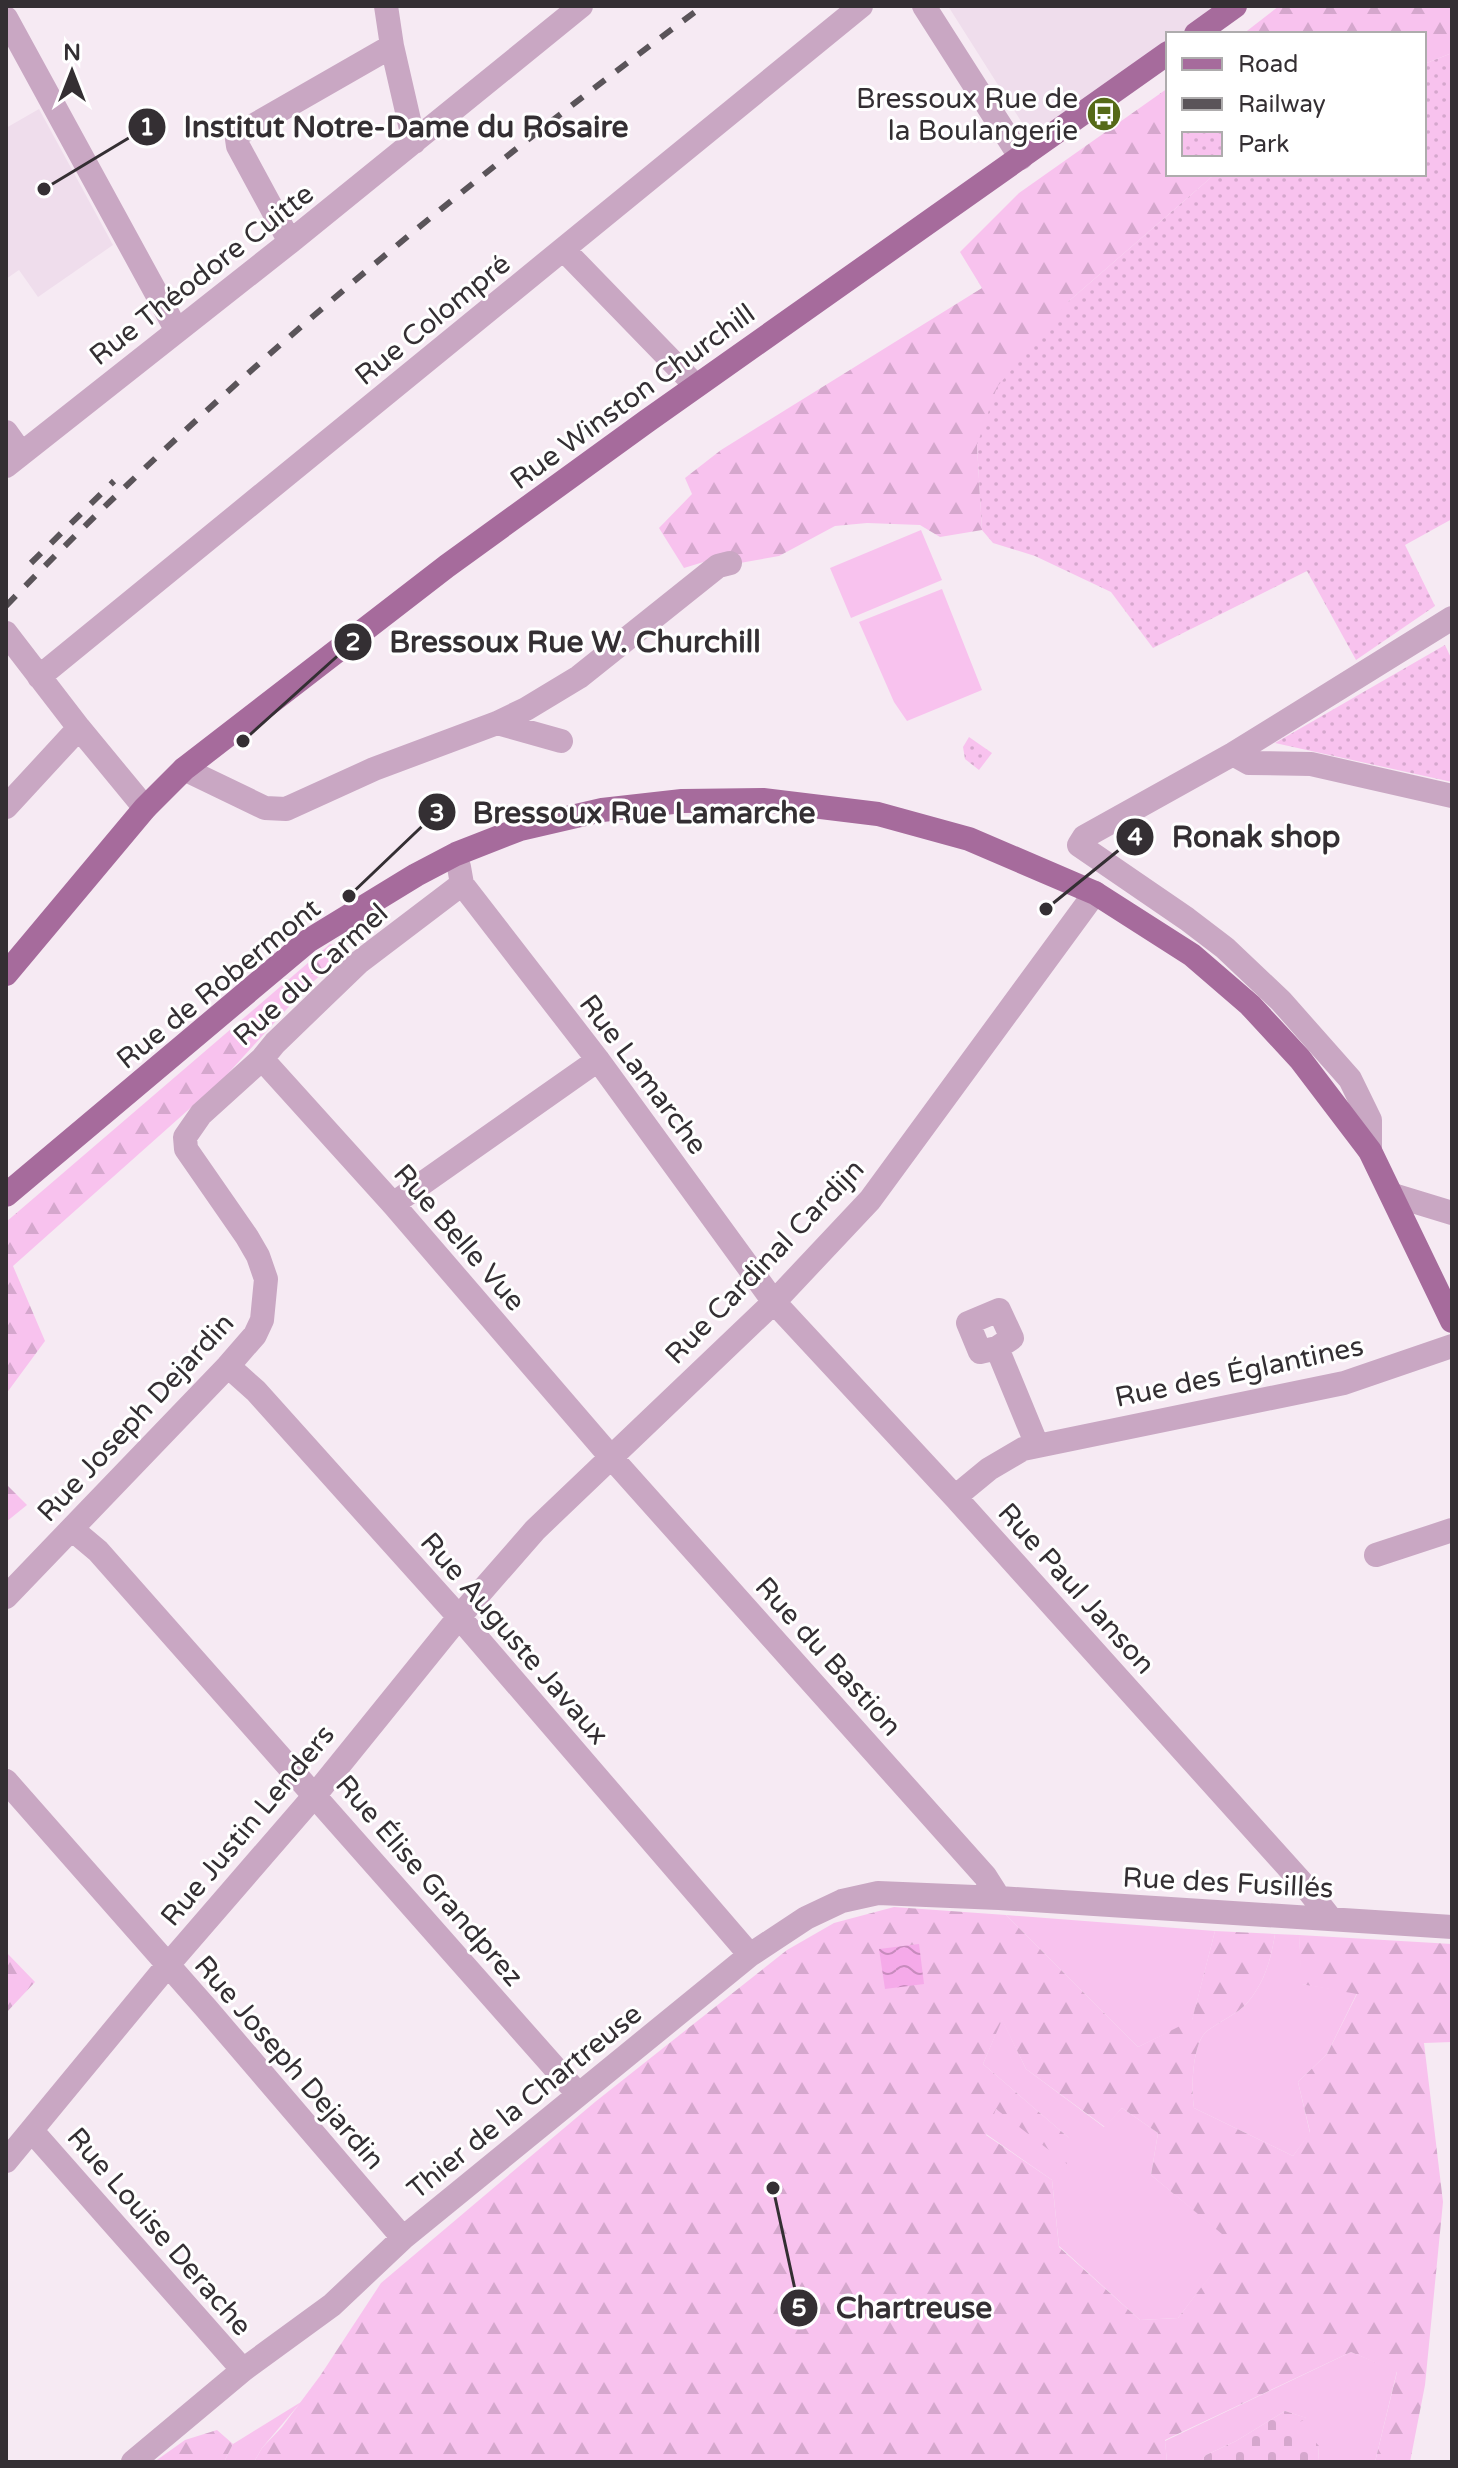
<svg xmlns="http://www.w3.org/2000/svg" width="1458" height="2468" font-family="'Varela Round',sans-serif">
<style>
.built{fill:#efddec}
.grass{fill:#f8c2ee}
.forest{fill:url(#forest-firs);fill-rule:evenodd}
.cemetery{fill:url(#cemetery-stones)}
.park{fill:url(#park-dots)}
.water{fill:url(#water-waves)}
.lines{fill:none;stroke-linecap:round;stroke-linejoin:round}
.minor{stroke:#c9a7c3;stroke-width:24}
.major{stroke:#a66b9c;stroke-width:24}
.rail{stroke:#5a5459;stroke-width:6;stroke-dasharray:14 14;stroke-linecap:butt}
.labels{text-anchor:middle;stroke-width:6;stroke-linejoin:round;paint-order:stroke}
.poi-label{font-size:28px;fill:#342f33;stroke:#fff;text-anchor:end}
.street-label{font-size:28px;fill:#342f33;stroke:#fff}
.leader{fill:none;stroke:#342f33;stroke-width:3}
.callout-dot{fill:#342f33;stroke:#fff;stroke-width:3}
.mark-label{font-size:24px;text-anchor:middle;font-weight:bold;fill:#fff}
.callout-label{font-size:30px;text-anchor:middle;font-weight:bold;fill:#342f33;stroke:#fff;stroke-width:6;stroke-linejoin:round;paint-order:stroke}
</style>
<defs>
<pattern id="forest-firs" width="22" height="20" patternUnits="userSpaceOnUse" patternTransform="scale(2)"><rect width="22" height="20" fill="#f8c2ee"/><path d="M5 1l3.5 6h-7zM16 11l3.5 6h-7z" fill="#d5a7cd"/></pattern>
<pattern id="cemetery-stones" width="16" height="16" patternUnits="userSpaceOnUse" patternTransform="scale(2)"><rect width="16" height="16" fill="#f8c2ee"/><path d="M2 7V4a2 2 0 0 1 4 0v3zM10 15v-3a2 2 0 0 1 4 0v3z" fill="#d5a7cd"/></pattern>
<pattern id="park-dots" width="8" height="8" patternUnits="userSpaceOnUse" patternTransform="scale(2)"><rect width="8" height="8" fill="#f8c2ee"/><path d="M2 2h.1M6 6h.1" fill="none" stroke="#d5a7cd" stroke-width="1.8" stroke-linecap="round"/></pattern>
<pattern id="water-waves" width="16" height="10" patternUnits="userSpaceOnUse" patternTransform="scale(2)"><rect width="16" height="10" fill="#f5aae9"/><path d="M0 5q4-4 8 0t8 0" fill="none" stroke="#c78bbd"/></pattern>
</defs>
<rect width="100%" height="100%" fill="#f6eaf3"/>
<path class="built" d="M 948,6 L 1218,6 L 1179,34 L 1168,34 L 1168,41 L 1031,137 Z
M 39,109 L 113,245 L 38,297 L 19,270 L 6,279 L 6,128 Z"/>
<path class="grass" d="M 921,530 L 942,580 L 851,618 L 830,568 Z
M 942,589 L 982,690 L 907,721 L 894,702 L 859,622 Z
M 1006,1915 L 1215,1931 L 1192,2021 L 1138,2047 Z
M 1275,1934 L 1299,1935 L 1302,1984 L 1357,1993 L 1327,2054 L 1298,2082 L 1310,2133 L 1293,2156 L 1194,2108 C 1191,2090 1192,2043 1207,2031 C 1220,2021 1238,2014 1248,2002 C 1265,1982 1271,1959 1275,1934 Z
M 1002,2019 L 1026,2069 L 1104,2127 L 1122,2108 L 1158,2133 L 1151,2175 L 1235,2244 L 1178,2318 L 1140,2320 L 1059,2246 L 1052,2180 L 986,2134 L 995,2109 L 1069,2138 L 983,2064 Z
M 1351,2352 L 1397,2371 L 1375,2462 L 1318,2462 L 1319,2446 L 1277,2434 L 1306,2418 L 1285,2411 L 1236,2441 L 1206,2455 L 1200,2462 L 1167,2462 L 1165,2441 Z
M 301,2402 L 262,2448 L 254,2462 L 224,2462 L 233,2444 Z"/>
<path class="forest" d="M 1279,6 L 1452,6 L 1452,53 L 1424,64 L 1424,34 L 1243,34 Z
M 1168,88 L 1168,174 L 1215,174 L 1069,301 L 977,445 L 982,530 L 940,537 L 920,525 L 867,523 L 835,526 L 779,556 L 740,563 L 710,560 L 684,568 L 659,528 L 692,494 L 685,478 L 721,450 L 982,288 L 960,252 L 1019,193 Z
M 330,944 L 349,950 L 306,988 L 223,1079 L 13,1266 L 45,1341 L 6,1394 L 6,1222 Z
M 6,1484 L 27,1505 L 6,1522 Z
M 894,1907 L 1006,1915 L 1138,2047 L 1192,2020 L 1215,1931 L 1275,1934 C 1271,1959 1265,1982 1248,2002 C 1238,2014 1220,2021 1207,2031 C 1192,2043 1191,2090 1194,2108 L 1293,2156 L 1310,2132 L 1298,2082 L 1327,2054 L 1357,1994 L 1301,1984 L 1299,1935 L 1452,1944 L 1452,2042 L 1424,2043 L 1443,2202 L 1425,2385 L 1410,2462 L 1375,2462 L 1397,2372 L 1351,2352 L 1165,2440 L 1167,2462 L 254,2462 L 262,2448 L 282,2427 L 320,2376 L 381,2283 L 595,2102 L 787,1950 L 834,1923 ZM 1002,2020 L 1026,2069 L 1105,2127 L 1122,2108 L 1158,2133 L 1151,2175 L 1234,2244 L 1178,2318 L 1140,2320 L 1059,2247 L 1052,2180 L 986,2135 L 996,2109 L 1067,2164 L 1069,2138 L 983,2064 Z
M 6,1952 L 35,1982 L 6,2013 Z
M 217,2430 L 233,2444 L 224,2462 L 154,2462 L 185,2440 Z"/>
<path class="cemetery" d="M 1285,2411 L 1307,2418 L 1279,2434 L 1305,2431 L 1319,2446 L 1318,2462 L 1200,2462 L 1206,2455 L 1236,2441 Z"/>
<path class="park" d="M 1452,53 L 1452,519 L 1405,545 L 1435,606 L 1356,660 L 1307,571 L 1153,648 L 1111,592 L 1035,556 L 993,543 L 982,530 L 977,445 L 997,387 L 1069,301 L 1215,174 L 1424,174 L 1424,64 Z
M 1445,645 L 1452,660 L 1452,782 L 1275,743 Z
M 969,737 L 992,753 L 979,770 L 965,759 L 963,747 Z"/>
<path class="water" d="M 919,1944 L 924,1984 L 885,1989 L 879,1949 Z"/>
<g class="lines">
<path class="minor" d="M 386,6 L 392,46 L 414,142
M 924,6 L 1021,158
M 6,18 L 177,331
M 290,242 L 238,146 L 237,139 L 242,132 L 392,46
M 564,250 L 696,386
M 6,432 L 21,453
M 6,466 L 290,242 L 581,6
M 6,633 L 79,728 L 145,808
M 39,677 L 861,6
M 497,723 L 561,741
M 1233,754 L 1249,763 L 1311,764 L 1452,796
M 184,769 L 265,808 L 286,809 L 374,769 L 497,723 L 526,709 L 579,677 L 718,566 L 730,563
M 6,807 L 79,728
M 462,884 L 598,1060 L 774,1302 L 955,1497 L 1305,1886 L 1330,1918
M 262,1059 L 393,1204 L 610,1456 L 985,1876 L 999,1898
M 1370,1151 L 1370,1120 L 1350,1079 L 1281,1001 L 1225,948 L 1187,919 L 1079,845 L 1084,837 L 1233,754 L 1452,618
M 1393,1195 L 1452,1213
M 393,1204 L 598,1060
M 997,1348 L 980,1352 L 968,1323 L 999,1310 L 1012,1338 L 997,1348 L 1037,1445
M 228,1366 L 256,1391 L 459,1617 L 750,1955
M 955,1497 L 989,1469 L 1023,1449 L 1344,1383 L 1452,1346
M 73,1530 L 98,1551 L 578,2094
M 1376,1555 L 1452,1530
M 6,1597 L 228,1366 L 255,1335 L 262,1320 L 266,1279 L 258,1256 L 247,1237 L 186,1149 L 185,1137 L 201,1114 L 262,1059 L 275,1043 L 358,963 L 462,884 L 459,867
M 6,1781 L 206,2008 L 403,2238
M 32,2131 L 243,2370
M 6,2161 L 167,1966 L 315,1795 L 459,1617 L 535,1530 L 774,1302 L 870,1200 L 1095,893
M 133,2462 L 243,2370 L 332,2305 L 403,2238 L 750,1955 L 806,1918 L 842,1901 L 878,1893 L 999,1898 L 1452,1927"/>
<path class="major" d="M 1196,34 L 1235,6
M 6,974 L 145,808 L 184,769 L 447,566 L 647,421 L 1168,53
M 6,1195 L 308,941 L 416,875 L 456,854 L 520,829 L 602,810 L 682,801 L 763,800 L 878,814 L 969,839 L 1095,893 L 1192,955 L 1250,1005 L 1300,1059 L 1370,1151 L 1452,1321"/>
<path class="rail" d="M 31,563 L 114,481
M 6,606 C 218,385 458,188 703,6"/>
</g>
<defs>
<g id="bus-disc" transform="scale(1.8)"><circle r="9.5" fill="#566a18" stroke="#fff"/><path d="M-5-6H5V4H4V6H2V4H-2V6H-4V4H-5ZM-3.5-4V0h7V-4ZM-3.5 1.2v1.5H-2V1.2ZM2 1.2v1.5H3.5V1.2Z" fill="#fff"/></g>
</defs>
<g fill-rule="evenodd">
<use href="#bus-disc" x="1104" y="114"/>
</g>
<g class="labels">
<g class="poi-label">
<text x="1078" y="108">Bressoux Rue de<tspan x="1078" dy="32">la Boulangerie</tspan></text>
</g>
<g class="street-label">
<text transform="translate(201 274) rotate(-38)" y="10">Rue Théodore Cuitte</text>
<text transform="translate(432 319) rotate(-39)" y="10">Rue Colompré</text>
<text transform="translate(632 396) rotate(-36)" y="10">Rue Winston Churchill</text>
<text transform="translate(310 974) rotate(-42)" y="10">Rue du Carmel</text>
<text transform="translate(218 983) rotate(-39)" y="10">Rue de Robermont</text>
<text transform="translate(644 1074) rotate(53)" y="10">Rue Lamarche</text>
<text transform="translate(460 1237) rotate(49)" y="10">Rue Belle Vue</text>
<text transform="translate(764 1261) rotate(-46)" y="10">Rue Cardinal Cardijn</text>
<text transform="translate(1239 1371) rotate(-12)" y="10">Rue des Églantines</text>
<text transform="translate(135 1417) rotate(-47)" y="10">Rue Joseph Dejardin</text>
<text transform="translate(1077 1588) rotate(48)" y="10">Rue Paul Janson</text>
<text transform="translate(515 1638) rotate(49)" y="10">Rue Auguste Javaux</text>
<text transform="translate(829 1656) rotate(48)" y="10">Rue du Bastion</text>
<text transform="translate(247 1825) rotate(-50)" y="10">Rue Justin Lenders</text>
<text transform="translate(430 1880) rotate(49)" y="10">Rue Élise Grandprez</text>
<text transform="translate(1228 1882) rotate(3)" y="10">Rue des Fusillés</text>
<text transform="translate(290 2062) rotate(49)" y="10">Rue Joseph Dejardin</text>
<text transform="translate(524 2101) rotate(-39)" y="10">Thier de la Chartreuse</text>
<text transform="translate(160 2231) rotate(49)" y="10">Rue Louise Derache</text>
</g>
</g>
<path class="leader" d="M44 189L147 127M243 741L353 642M349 896L437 812M1046 909L1135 837M773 2188L799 2308"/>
<g class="callout-dot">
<circle cx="44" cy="189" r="8"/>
<circle cx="243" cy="741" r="8"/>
<circle cx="349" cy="896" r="8"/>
<circle cx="1046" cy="909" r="8"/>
<circle cx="773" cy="2188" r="8"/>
<circle cx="147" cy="127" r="20"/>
<circle cx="353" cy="642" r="20"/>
<circle cx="437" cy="812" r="20"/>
<circle cx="1135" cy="837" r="20"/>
<circle cx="799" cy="2308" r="20"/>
</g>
<g class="mark-label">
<text x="147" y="135">1</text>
<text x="353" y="650">2</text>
<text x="437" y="821">3</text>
<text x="1135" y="845">4</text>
<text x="799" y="2316">5</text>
</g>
<g class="callout-label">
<text x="406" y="137">Institut Notre-Dame du Rosaire</text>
<text x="575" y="652">Bressoux Rue W. Churchill</text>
<text x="644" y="823">Bressoux Rue Lamarche</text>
<text x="1256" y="847">Ronak shop</text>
<text x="914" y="2318">Chartreuse</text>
</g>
<rect width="1458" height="2468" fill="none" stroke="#342f33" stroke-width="16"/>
<rect x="1166" y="32" width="260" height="144" fill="#ffffff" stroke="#aeacad" stroke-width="2"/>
<rect x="1182" y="58" width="40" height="12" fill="#a66b9c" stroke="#aeacad" stroke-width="2"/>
<text x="1238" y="72" font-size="24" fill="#342f33">Road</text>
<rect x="1182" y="98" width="40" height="12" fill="#5a5459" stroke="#aeacad" stroke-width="2"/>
<text x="1238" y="112" font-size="24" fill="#342f33">Railway</text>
<rect x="1182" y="132" width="40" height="24" fill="url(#park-dots)" stroke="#aeacad" stroke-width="2"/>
<text x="1238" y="152" font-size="24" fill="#342f33">Park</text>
<g transform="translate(72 72)" stroke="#ffffff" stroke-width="6" paint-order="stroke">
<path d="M0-6L14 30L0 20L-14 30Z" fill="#342f33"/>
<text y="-12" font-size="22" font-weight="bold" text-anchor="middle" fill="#342f33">N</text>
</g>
</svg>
